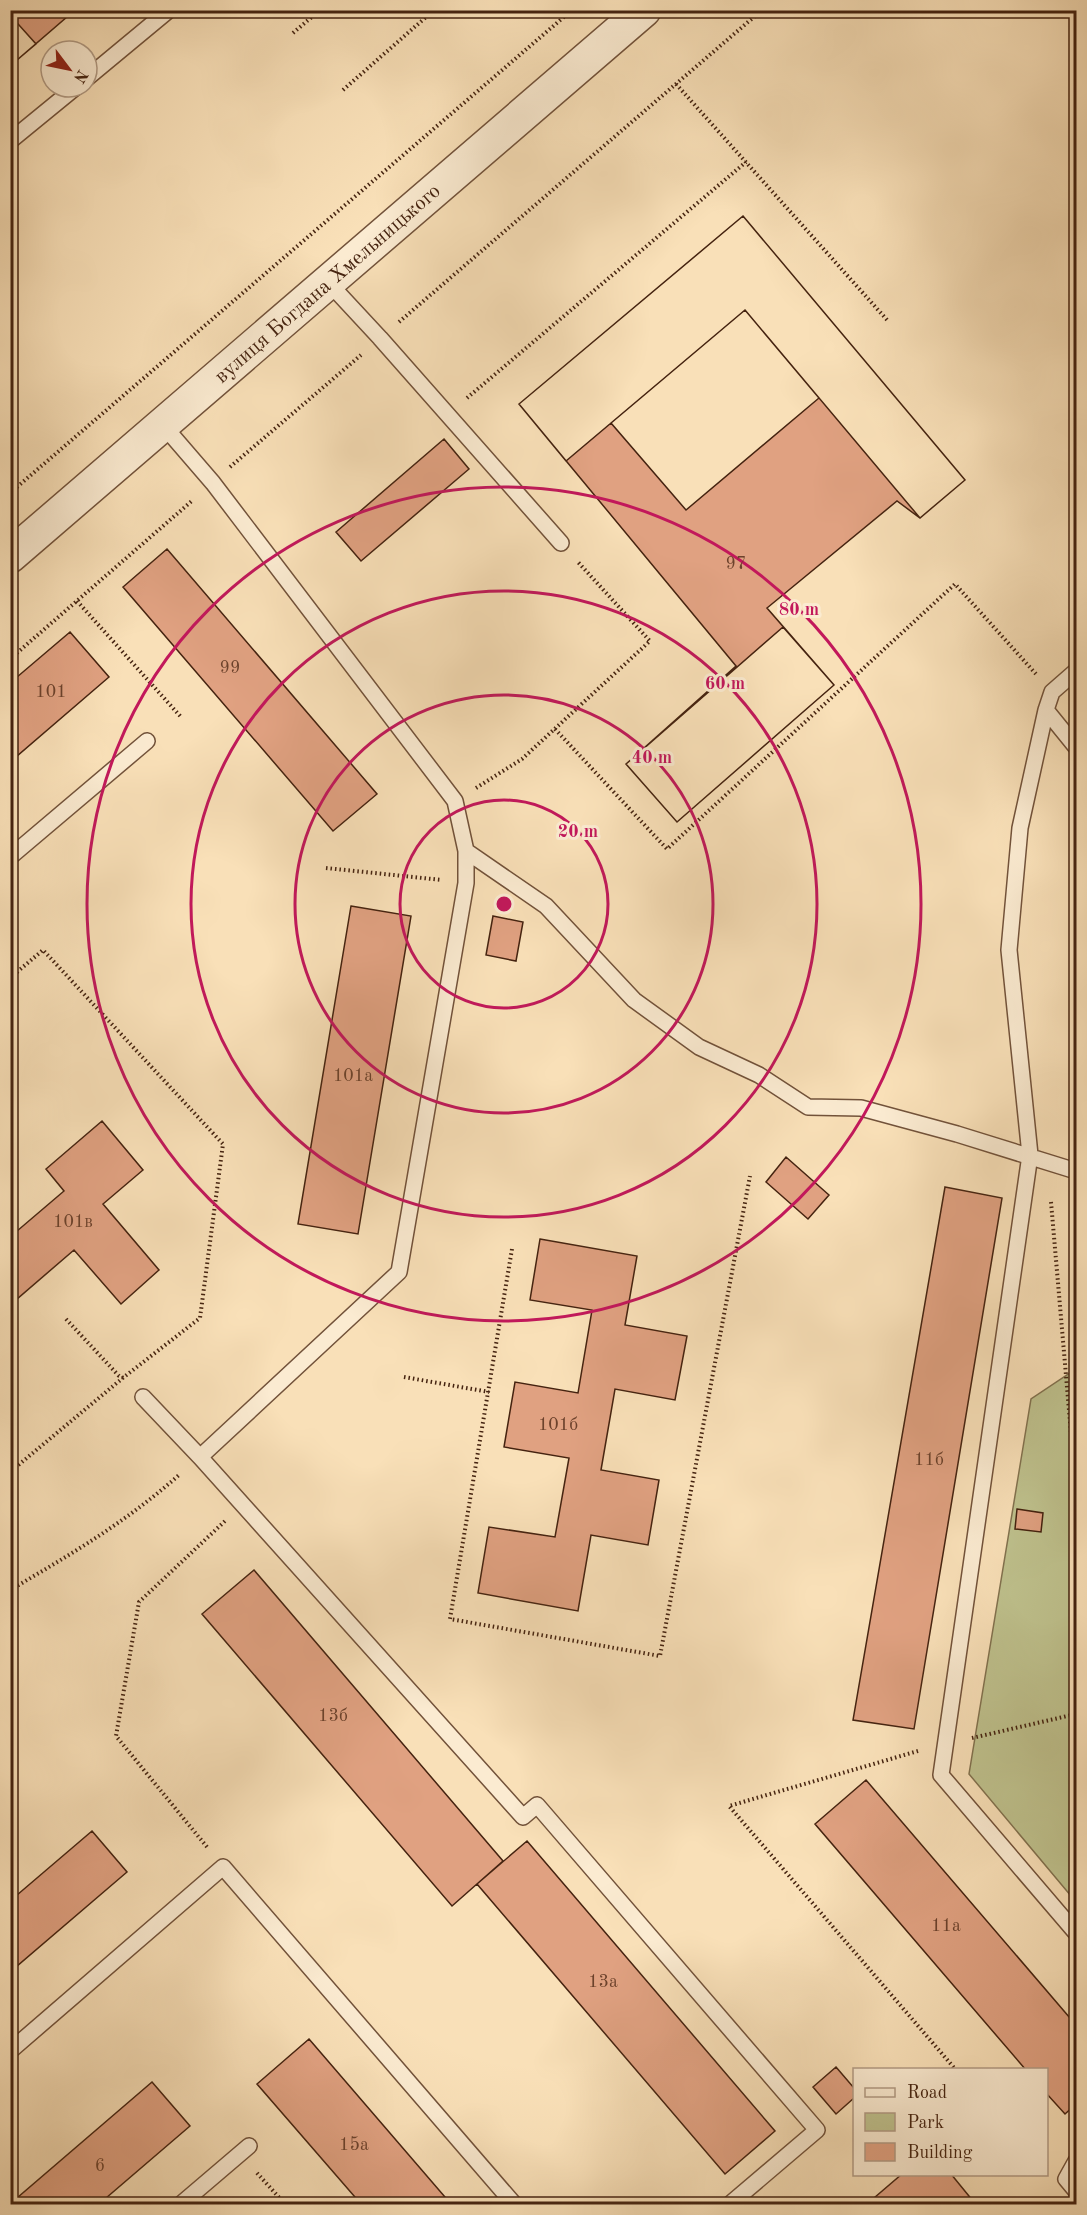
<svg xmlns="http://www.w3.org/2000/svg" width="1087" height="2215" font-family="'Old Standard TT',serif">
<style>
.green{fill:#bfc28e;stroke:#82724f;stroke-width:1.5}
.building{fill:#e0a181;stroke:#452310;stroke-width:1.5;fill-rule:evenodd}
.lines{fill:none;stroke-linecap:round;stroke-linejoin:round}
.service-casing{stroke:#72523a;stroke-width:18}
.tertiary-casing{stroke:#72523a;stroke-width:36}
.path{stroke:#452310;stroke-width:4;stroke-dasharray:1.5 3;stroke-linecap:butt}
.service{stroke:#fbebd1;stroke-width:15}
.tertiary{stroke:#fbebd1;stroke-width:33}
.ring{fill:none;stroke:#c2185b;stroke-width:3}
.labels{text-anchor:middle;stroke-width:6;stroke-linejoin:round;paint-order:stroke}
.number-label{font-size:18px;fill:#6c422c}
.street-label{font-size:21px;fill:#452310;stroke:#fbebd1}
.centre{fill:#c2185b;stroke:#fbebd1;stroke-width:3}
.ring-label{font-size:18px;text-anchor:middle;font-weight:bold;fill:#c2185b;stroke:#fbebd1;stroke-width:6;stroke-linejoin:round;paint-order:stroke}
</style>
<rect width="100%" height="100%" fill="#f9e0b8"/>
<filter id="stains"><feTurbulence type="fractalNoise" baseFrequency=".00333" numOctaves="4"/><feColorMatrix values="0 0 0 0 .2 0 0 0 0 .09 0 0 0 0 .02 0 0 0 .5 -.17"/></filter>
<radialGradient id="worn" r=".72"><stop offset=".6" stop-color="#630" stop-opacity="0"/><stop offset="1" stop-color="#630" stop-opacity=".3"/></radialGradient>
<path class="green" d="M 1076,1369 L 1076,1902 L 969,1774 L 1031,1399 Z"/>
<path class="building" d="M 10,10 L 75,10 L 10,66 Z
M 10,15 L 36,44 L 10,66 Z
M 743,216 L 965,480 L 920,518 L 897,501 L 767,608 L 834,685 L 677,822 L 626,764 L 736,666 L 519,404 ZM 745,310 L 819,398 L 686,510 L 611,423 Z
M 743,216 L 965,480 L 920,518 L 745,310 L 566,461 L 519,404 Z
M 444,439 L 469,469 L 361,561 L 336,532 Z
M 167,549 L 377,794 L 333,831 L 123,587 Z
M 783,627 L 834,685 L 677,822 L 626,764 Z
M 70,632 L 109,677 L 10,762 L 10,683 Z
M 351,906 L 411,916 L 358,1234 L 298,1224 Z
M 493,916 L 523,922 L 516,961 L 486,955 Z
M 102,1121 L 143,1170 L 103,1204 L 159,1270 L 121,1304 L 74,1250 L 10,1305 L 10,1237 L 64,1191 L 46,1169 Z
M 786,1157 L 829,1195 L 808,1219 L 766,1182 Z
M 945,1187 L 1002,1198 L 914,1729 L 853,1720 Z
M 540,1239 L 637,1256 L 625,1325 L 687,1336 L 675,1400 L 615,1389 L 601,1470 L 659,1480 L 648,1545 L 591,1535 L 578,1611 L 478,1593 L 489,1527 L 555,1537 L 569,1458 L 504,1447 L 515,1382 L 578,1393 L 592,1310 L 530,1300 Z
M 1017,1509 L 1043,1513 L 1041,1532 L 1015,1529 Z
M 254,1570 L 503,1861 L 452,1906 L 202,1614 Z
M 866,1780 L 1076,2025 L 1076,2104 L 1065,2114 L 1046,2093 L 1046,2070 L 1026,2070 L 815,1824 Z
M 92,1831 L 127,1872 L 10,1972 L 10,1901 Z
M 527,1841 L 775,2131 L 725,2174 L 477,1884 Z
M 309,2039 L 451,2204 L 361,2204 L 257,2084 Z
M 836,2067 L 854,2088 L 854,2098 L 836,2114 L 813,2087 Z
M 152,2082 L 190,2126 L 99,2204 L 10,2204 Z
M 902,2174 L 951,2174 L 973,2201 L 970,2204 L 867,2204 Z"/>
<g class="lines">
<g class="service-casing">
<path id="service" d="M 87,78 L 169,10
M 10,141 L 76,87
M 328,282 L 380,338 L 561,543
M 163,425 L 213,483 L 455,801 L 466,851 L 466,883 L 399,1272 L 200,1457 L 523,1817 L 537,1805 L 817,2130 L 730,2204
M 1076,671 L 1052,692 L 1046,710 L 1020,828 L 1009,950 L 1030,1155 L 941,1775 L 1076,1933
M 1046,710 L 1076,747
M 466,851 L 546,906 L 634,1000 L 699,1047 L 759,1075 L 808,1107 L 861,1108 L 957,1134 L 1076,1171
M 10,857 L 147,741
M 143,1397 L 200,1457
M 10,2051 L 223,1867 L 514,2204
M 1076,2161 L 1066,2179 L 1076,2191
M 181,2204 L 249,2146"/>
</g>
<g class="tertiary-casing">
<path id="tertiary" d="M 10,556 L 644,10"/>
</g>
<path class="path" d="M 293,33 L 320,10
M 676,84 L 888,321
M 343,90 L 434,10
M 399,322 L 762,10
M 467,398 L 746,162
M 230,467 L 361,355
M 10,493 L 572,10
M 77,601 L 181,717
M 10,659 L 193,500
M 555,729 L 667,849 L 955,584 L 1036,674
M 476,788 L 522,759 L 650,641 L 577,561
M 326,868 L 442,880
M 10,978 L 43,950 L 223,1144 L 200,1318 L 124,1377 L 10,1472
M 1051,1202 L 1076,1491
M 512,1249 L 450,1619 L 660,1656 L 750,1176
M 66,1319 L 119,1376 L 124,1378
M 404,1377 L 489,1392
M 10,1590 C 70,1555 129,1520 180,1474
M 972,1738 L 1076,1714
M 918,1751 L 729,1806 L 956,2070
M 207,1847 L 116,1736 L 139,1602 L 225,1521
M 257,2173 L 285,2204"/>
<use href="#service" class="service"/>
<use href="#tertiary" class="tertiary"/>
</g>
<g class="ring">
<circle cx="504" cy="904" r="104"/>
<circle cx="504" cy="904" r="209"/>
<circle cx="504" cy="904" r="313"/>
<circle cx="504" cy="904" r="417"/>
</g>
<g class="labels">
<g class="number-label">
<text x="736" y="569">97</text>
<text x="230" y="673">99</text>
<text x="51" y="697">101</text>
<text x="353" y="1081">101а</text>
<text x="73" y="1227">101в</text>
<text x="558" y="1430">101б</text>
<text x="929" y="1465">11б</text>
<text x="333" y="1721">13б</text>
<text x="946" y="1931">11а</text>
<text x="603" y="1987">13а</text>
<text x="354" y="2150">15а</text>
<text x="100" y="2171">6</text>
</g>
<g class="street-label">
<text transform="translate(327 283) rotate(-41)" y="7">вулиця Богдана Хмельницького</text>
</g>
</g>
<circle cx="504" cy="904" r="9" class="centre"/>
<g class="ring-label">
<text x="799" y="615">80 m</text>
<text x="725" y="689">60 m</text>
<text x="652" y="763">40 m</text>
<text x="578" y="837">20 m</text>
</g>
<rect width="1087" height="2215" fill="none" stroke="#f9e0b8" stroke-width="36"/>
<rect x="12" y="12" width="1063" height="2191" fill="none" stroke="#452310" stroke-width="3"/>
<rect x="18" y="18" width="1051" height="2179" fill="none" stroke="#452310" stroke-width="1.5"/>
<rect x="853" y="2068" width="195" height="108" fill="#fbebd1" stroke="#b29b84" stroke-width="1.5"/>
<rect x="865" y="2088" width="30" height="9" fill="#fbebd1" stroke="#b29b84" stroke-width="1.5"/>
<text x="907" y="2098" font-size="18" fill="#452310">Road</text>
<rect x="865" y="2113" width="30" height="18" fill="#bfc28e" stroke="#b29b84" stroke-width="1.5"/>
<text x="907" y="2128" font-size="18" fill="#452310">Park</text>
<rect x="865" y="2143" width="30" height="18" fill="#e0a181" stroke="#b29b84" stroke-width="1.5"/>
<text x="907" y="2158" font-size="18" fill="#452310">Building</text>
<g transform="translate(69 69) rotate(122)"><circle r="28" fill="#fbebd1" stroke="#b29b84" stroke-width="1.5"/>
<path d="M0-4.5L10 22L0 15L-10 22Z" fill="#8f2418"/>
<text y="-9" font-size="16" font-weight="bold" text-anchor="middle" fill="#452310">N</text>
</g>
<rect width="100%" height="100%" filter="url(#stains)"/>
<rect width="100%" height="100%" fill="url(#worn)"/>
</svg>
